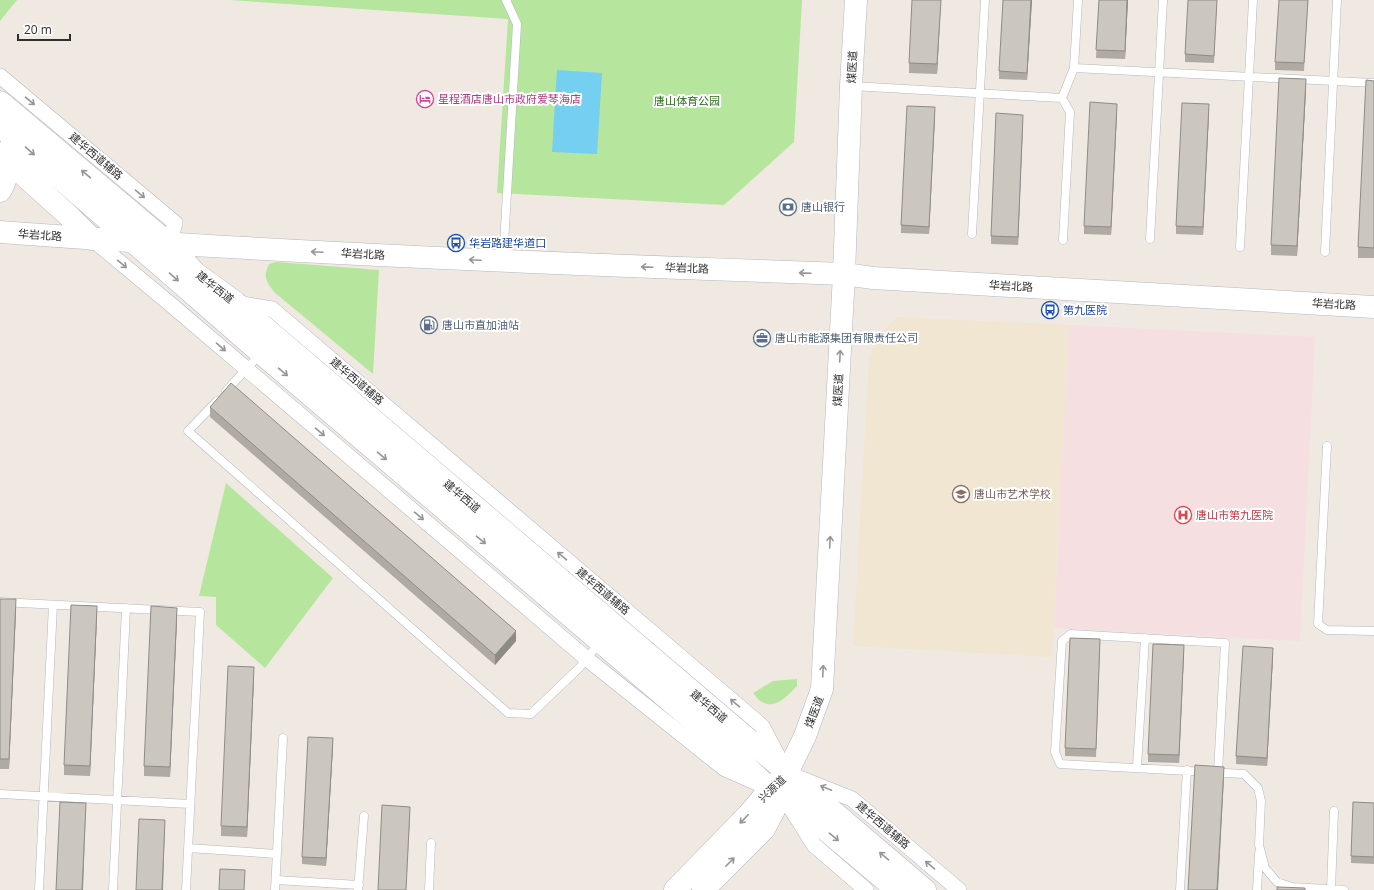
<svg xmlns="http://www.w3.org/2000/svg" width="1374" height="890" font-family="'Open Sans','Noto Sans SC',sans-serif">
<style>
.education{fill:#f0e6d1}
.medical{fill:#f5dfe0}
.green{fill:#b6e59e}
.water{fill:#75cff0}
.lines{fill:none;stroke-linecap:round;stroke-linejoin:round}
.lane-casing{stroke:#b4b7c1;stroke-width:9}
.street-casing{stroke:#b4b7c1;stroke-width:16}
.secondary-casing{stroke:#b4b7c1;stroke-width:23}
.lane{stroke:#fff;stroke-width:8}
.street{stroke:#fff;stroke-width:15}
.secondary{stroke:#fff;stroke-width:22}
.wall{fill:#afaba4}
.shaded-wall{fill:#8e8b86}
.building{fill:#cbc7bf;stroke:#8e8b86}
.oneway{stroke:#969696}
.labels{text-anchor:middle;stroke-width:4;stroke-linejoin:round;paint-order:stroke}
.street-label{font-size:11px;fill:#2e2e2e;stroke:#fff}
.hotel-label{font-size:11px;fill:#b23c85;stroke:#fff;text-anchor:start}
.park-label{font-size:11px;fill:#2c6e1b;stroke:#fff}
.service-label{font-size:11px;fill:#4e5e75;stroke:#fff;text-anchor:start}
.transit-label{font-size:11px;fill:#164399;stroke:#fff;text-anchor:start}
.education-label{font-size:11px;fill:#785e54;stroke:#fff;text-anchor:start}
.health-label{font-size:11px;fill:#be3a42;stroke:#fff;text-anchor:start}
</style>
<rect width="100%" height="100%" fill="#efe9e1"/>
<path class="education" d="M 897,317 L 1069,325 L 1052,657 L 853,646 L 869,360 L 876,338 Z"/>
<path class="medical" d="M 1069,325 L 1315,337 L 1300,641 L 1054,628 Z"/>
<path class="green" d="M 0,0 L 17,0 L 0,21 Z
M 230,0 L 802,0 L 794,142 L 724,205 L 497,193 L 508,19 Z
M 276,262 L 379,270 L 373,374 L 274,292 C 266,281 263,277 269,264 Z
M 226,483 L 333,578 L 265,668 L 216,625 L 216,597 L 199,596 Z
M 797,679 L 797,686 C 788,695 776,710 762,702 C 759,701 756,696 753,693 L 773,681 Z"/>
<path class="water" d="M 557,70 L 602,73 L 597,154 L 552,152 Z"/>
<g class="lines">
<g class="lane-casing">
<path id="lane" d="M 1074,68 L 1078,0
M 852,86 L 1062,98 L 1074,68 L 1374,83
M 1062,98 L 1070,112 L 1063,240
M 972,234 L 985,0
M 1150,239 L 1163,0
M 1240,247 L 1253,0
M 1325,252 L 1337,0
M 503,261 L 517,24 L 506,0
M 226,391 L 260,354
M 217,401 L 188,431 L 508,713 L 531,714 L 579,668 L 600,642
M 1327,446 L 1318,624 L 1327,630 L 1374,631
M 0,602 L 200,612 L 186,890
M 1137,767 L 1145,638
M 1218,772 L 1225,643 L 1071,634 L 1062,641 L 1055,752 L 1060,764 L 1244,774 L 1258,788 L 1261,801 L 1259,845 L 1265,868 L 1277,882 L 1292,887 L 1344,890
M 0,794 L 190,804
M 188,848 L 277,854
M 276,880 L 359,885
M 1331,889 L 1334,811
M 39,890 L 53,605
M 113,890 L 126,608
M 275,890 L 283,738
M 358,890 L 364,816
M 429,890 L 431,843
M 1180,890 L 1187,770
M 1257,890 L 1259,854"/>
</g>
<g class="street-casing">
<path id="street" d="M 0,76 L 175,223 L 169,244
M 92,239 L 169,303 L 587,659 L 725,769 L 759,784
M 237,303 L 272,309 L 762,726 L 781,762
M 802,779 L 852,799 L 959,890
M 790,807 L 814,845 L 866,890"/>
</g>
<g class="secondary-casing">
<path id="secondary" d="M 0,102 L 169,244 L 195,273 L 236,303 L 925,890
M 0,126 L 261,353 L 736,757 L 770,789 L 782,795 L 826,830 L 897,890
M 9,162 L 69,216 L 92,239
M 0,191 C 8,180 9,162 9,149
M 0,232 C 281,253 562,264 844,274 L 873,278 L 1374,307
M 675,890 L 748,815 L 770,789 L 780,780
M 703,890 L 764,829 L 782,795 L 787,773 L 805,736 L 822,689 L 844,274 L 851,86 L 856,0"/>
</g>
<use href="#lane" class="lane"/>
<use href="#street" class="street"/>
<use href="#secondary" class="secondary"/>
</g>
<path class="wall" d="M 941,0 L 937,74 L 909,73 L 909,63 Z
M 1032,0 L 1027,80 L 999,79 L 999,71 Z
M 1099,0 L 1128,0 L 1125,59 L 1096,58 Z
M 1217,0 L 1214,63 L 1185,62 L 1185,54 Z
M 1308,0 L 1304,71 L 1275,70 L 1275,62 Z
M 1374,81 L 1374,258 L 1358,258 L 1358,247 Z
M 1306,89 L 1297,256 L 1271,255 L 1271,245 Z
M 1117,112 L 1111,235 L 1084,234 L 1084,226 Z
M 1209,112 L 1203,235 L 1176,234 L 1176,226 Z
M 935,115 L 929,234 L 901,233 L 901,225 Z
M 1023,122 L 1018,245 L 991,244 L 991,236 Z
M 210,407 L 516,641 L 495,665 L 210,417 Z
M 0,599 L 16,609 L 9,769 L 0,769 Z
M 97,616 L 90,776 L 64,775 L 64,765 Z
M 177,618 L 170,777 L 144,776 L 144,766 Z
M 1100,647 L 1096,757 L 1065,756 L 1065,748 Z
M 1184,653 L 1179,763 L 1148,762 L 1148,754 Z
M 1273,656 L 1267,766 L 1236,764 L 1236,756 Z
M 254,677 L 247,837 L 221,836 L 221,826 Z
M 333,746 L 326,866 L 302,864 L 302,857 Z
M 1374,803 L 1374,864 L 1351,863 L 1351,856 Z"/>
<path class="shaded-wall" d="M 941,0 L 937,74 L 937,64 Z
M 1031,0 L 1032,0 L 1027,80 L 1027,73 Z
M 1127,0 L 1128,0 L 1125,59 L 1125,51 Z
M 1306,79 L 1306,89 L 1297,256 L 1297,246 Z
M 1117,104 L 1117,112 L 1111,235 L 1111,227 Z
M 1209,104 L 1209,112 L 1203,235 L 1203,227 Z
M 935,107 L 935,115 L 929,234 L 929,227 Z
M 1023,115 L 1023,122 L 1018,245 L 1018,237 Z
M 16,599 L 16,609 L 9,769 L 9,759 Z
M 97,606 L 97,616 L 90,776 L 90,766 Z
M 177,608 L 177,618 L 170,777 L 170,767 Z
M 516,631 L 516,641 L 495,665 L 495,655 Z
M 1184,645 L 1184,653 L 1179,763 L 1179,755 Z
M 1273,648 L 1273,656 L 1267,766 L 1267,758 Z
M 254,667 L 254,677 L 247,837 L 247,827 Z
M 333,738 L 333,746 L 326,866 L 326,858 Z
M 1224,767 L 1224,777 L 1218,890 L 1217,890 Z
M 86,803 L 83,890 L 82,890 Z
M 410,807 L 410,817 L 406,890 Z
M 165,820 L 163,890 L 162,890 Z"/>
<path class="building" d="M 912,0 L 941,0 L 937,64 L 909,63 Z
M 1003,0 L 1031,0 L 1027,73 L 999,71 Z
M 1099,0 L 1127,0 L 1125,51 L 1096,50 Z
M 1188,0 L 1217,0 L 1214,56 L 1185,54 Z
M 1279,0 L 1308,0 L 1304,63 L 1275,62 Z
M 1279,78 L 1306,79 L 1297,246 L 1271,245 Z
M 1366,80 L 1374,81 L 1374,248 L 1358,247 Z
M 1090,102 L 1117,104 L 1111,227 L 1084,226 Z
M 1182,103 L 1209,104 L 1203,227 L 1176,226 Z
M 907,106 L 935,107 L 929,227 L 901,225 Z
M 996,113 L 1023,115 L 1018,237 L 991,236 Z
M 231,383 L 516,631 L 495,655 L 210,407 Z
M 0,599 L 16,599 L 9,759 L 0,759 Z
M 71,605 L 97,606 L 90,766 L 64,765 Z
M 151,606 L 177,608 L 170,767 L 144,766 Z
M 1070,638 L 1100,639 L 1096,749 L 1065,748 Z
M 1153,644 L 1184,645 L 1179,755 L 1148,754 Z
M 1243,646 L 1273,648 L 1267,758 L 1236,756 Z
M 228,666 L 254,667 L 247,827 L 221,826 Z
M 308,737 L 333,738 L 326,858 L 302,857 Z
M 1195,765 L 1224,767 L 1217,890 L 1188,890 Z
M 60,802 L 86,803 L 82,890 L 56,890 Z
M 1353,802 L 1374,803 L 1374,857 L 1351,856 Z
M 382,805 L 410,807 L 406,890 L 378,890 Z
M 139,819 L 165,820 L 162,890 L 136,890 Z
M 220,869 L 245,870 L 244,890 L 219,890 Z
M 1277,887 L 1305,888 L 1305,890 L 1277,890 Z"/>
<defs><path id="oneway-shaft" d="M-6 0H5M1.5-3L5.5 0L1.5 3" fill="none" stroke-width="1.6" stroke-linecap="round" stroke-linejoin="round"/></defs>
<g class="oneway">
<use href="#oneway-shaft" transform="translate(30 101) rotate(40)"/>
<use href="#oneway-shaft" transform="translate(30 151) rotate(41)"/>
<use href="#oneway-shaft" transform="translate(86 174) rotate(-140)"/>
<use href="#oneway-shaft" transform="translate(140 194) rotate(40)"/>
<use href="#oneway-shaft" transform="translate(317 252) rotate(-177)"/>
<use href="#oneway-shaft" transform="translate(475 260) rotate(-177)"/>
<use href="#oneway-shaft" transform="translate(122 264) rotate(40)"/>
<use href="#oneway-shaft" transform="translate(647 267) rotate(-178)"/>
<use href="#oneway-shaft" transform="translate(805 273) rotate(-178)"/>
<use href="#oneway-shaft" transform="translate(174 277) rotate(41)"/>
<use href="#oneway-shaft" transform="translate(221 347) rotate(41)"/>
<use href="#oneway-shaft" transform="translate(840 356) rotate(-87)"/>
<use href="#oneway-shaft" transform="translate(283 372) rotate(40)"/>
<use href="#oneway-shaft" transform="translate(320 432) rotate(40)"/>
<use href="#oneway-shaft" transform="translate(382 456) rotate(40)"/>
<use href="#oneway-shaft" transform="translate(419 516) rotate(40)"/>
<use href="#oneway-shaft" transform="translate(481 540) rotate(40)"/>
<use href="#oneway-shaft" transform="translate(830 542) rotate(-87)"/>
<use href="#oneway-shaft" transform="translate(562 556) rotate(-140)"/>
<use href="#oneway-shaft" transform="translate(823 671) rotate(-87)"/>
<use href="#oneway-shaft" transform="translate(735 703) rotate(-140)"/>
<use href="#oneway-shaft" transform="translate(826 788) rotate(-158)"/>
<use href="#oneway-shaft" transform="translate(744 819) rotate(134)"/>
<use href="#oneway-shaft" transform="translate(834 837) rotate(40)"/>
<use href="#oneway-shaft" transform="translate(884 856) rotate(-140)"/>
<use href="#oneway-shaft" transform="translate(730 862) rotate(-45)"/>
<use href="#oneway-shaft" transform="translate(930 865) rotate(-140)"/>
</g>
<defs>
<g id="hotel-ring" transform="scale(0.9)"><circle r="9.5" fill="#fff" stroke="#d1479c" stroke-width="1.5"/><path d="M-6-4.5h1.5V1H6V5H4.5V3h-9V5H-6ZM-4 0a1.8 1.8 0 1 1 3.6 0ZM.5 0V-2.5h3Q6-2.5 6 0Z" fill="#d1479c"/></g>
<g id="bank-ring" transform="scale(0.9)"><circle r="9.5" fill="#fff" stroke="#5c6f8a" stroke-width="1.5"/><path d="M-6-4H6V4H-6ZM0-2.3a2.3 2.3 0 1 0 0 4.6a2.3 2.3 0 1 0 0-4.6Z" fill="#5c6f8a"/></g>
<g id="bus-ring" transform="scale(0.9)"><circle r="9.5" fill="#fff" stroke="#1a4fb4" stroke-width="1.5"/><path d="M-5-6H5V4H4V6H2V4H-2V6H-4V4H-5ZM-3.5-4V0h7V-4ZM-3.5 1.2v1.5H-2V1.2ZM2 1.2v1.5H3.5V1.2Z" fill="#1a4fb4"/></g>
<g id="fuel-ring" transform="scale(0.9)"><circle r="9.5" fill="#fff" stroke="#5c6f8a" stroke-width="1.5"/><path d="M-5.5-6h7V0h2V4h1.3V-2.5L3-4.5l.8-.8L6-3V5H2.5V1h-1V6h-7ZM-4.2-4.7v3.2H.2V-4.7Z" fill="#5c6f8a"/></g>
<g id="office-ring" transform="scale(0.9)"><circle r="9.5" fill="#fff" stroke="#5c6f8a" stroke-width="1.5"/><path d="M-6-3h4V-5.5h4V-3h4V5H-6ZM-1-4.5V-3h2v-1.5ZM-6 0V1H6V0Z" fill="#5c6f8a"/></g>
<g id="university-ring" transform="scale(0.9)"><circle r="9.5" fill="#fff" stroke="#8d6e63" stroke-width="1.5"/><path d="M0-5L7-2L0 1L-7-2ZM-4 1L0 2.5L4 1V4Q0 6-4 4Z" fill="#8d6e63"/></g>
<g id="hospital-ring" transform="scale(0.9)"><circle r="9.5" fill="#fff" stroke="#e0444e" stroke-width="1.5"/><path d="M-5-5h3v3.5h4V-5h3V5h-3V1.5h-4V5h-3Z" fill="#e0444e"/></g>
</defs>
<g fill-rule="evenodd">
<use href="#hotel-ring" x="425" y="99"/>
<use href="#bank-ring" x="788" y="207"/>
<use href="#bus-ring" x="456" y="243"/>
<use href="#bus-ring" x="1050" y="310"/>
<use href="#fuel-ring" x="429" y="325"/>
<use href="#office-ring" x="762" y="338"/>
<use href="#university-ring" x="961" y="494"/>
<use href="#hospital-ring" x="1183" y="515"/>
</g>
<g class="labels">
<g class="street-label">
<text transform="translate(852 67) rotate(-87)" y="4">煤医道</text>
<text transform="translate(96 156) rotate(40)" y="4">建华西道辅路</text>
<text transform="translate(40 235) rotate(4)" y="4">华岩北路</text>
<text transform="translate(363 254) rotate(3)" y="4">华岩北路</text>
<text transform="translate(687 268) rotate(2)" y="4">华岩北路</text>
<text transform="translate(1011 286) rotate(3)" y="4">华岩北路</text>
<text transform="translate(215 287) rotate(38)" y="4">建华西道</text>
<text transform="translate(1334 304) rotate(3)" y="4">华岩北路</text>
<text transform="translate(357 381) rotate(40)" y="4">建华西道辅路</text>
<text transform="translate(838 390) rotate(-87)" y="4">煤医道</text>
<text transform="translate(462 496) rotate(40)" y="4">建华西道</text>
<text transform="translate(603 591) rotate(40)" y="4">建华西道辅路</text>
<text transform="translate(709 706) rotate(40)" y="4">建华西道</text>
<text transform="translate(814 712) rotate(-70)" y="4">煤医道</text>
<text transform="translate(772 789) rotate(-44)" y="4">兴源道</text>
<text transform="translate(883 825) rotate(40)" y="4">建华西道辅路</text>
</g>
<g class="hotel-label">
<text x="438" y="103">星程酒店唐山市政府爱琴海店</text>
</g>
<g class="park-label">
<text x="687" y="105">唐山体育公园</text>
</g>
<g class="service-label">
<text x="801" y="211">唐山银行</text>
<text x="442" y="329">唐山市直加油站</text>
<text x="775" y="342">唐山市能源集团有限责任公司</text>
</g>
<g class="transit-label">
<text x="469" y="247">华岩路建华道口</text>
<text x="1063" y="314">第九医院</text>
</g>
<g class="education-label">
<text x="974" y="498">唐山市艺术学校</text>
</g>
<g class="health-label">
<text x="1196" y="519">唐山市第九医院</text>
</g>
</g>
<path d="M18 34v6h52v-6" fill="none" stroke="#2e2e2e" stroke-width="2"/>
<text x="24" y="34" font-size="12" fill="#2e2e2e" stroke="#ffffff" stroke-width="3" paint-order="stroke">20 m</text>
</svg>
